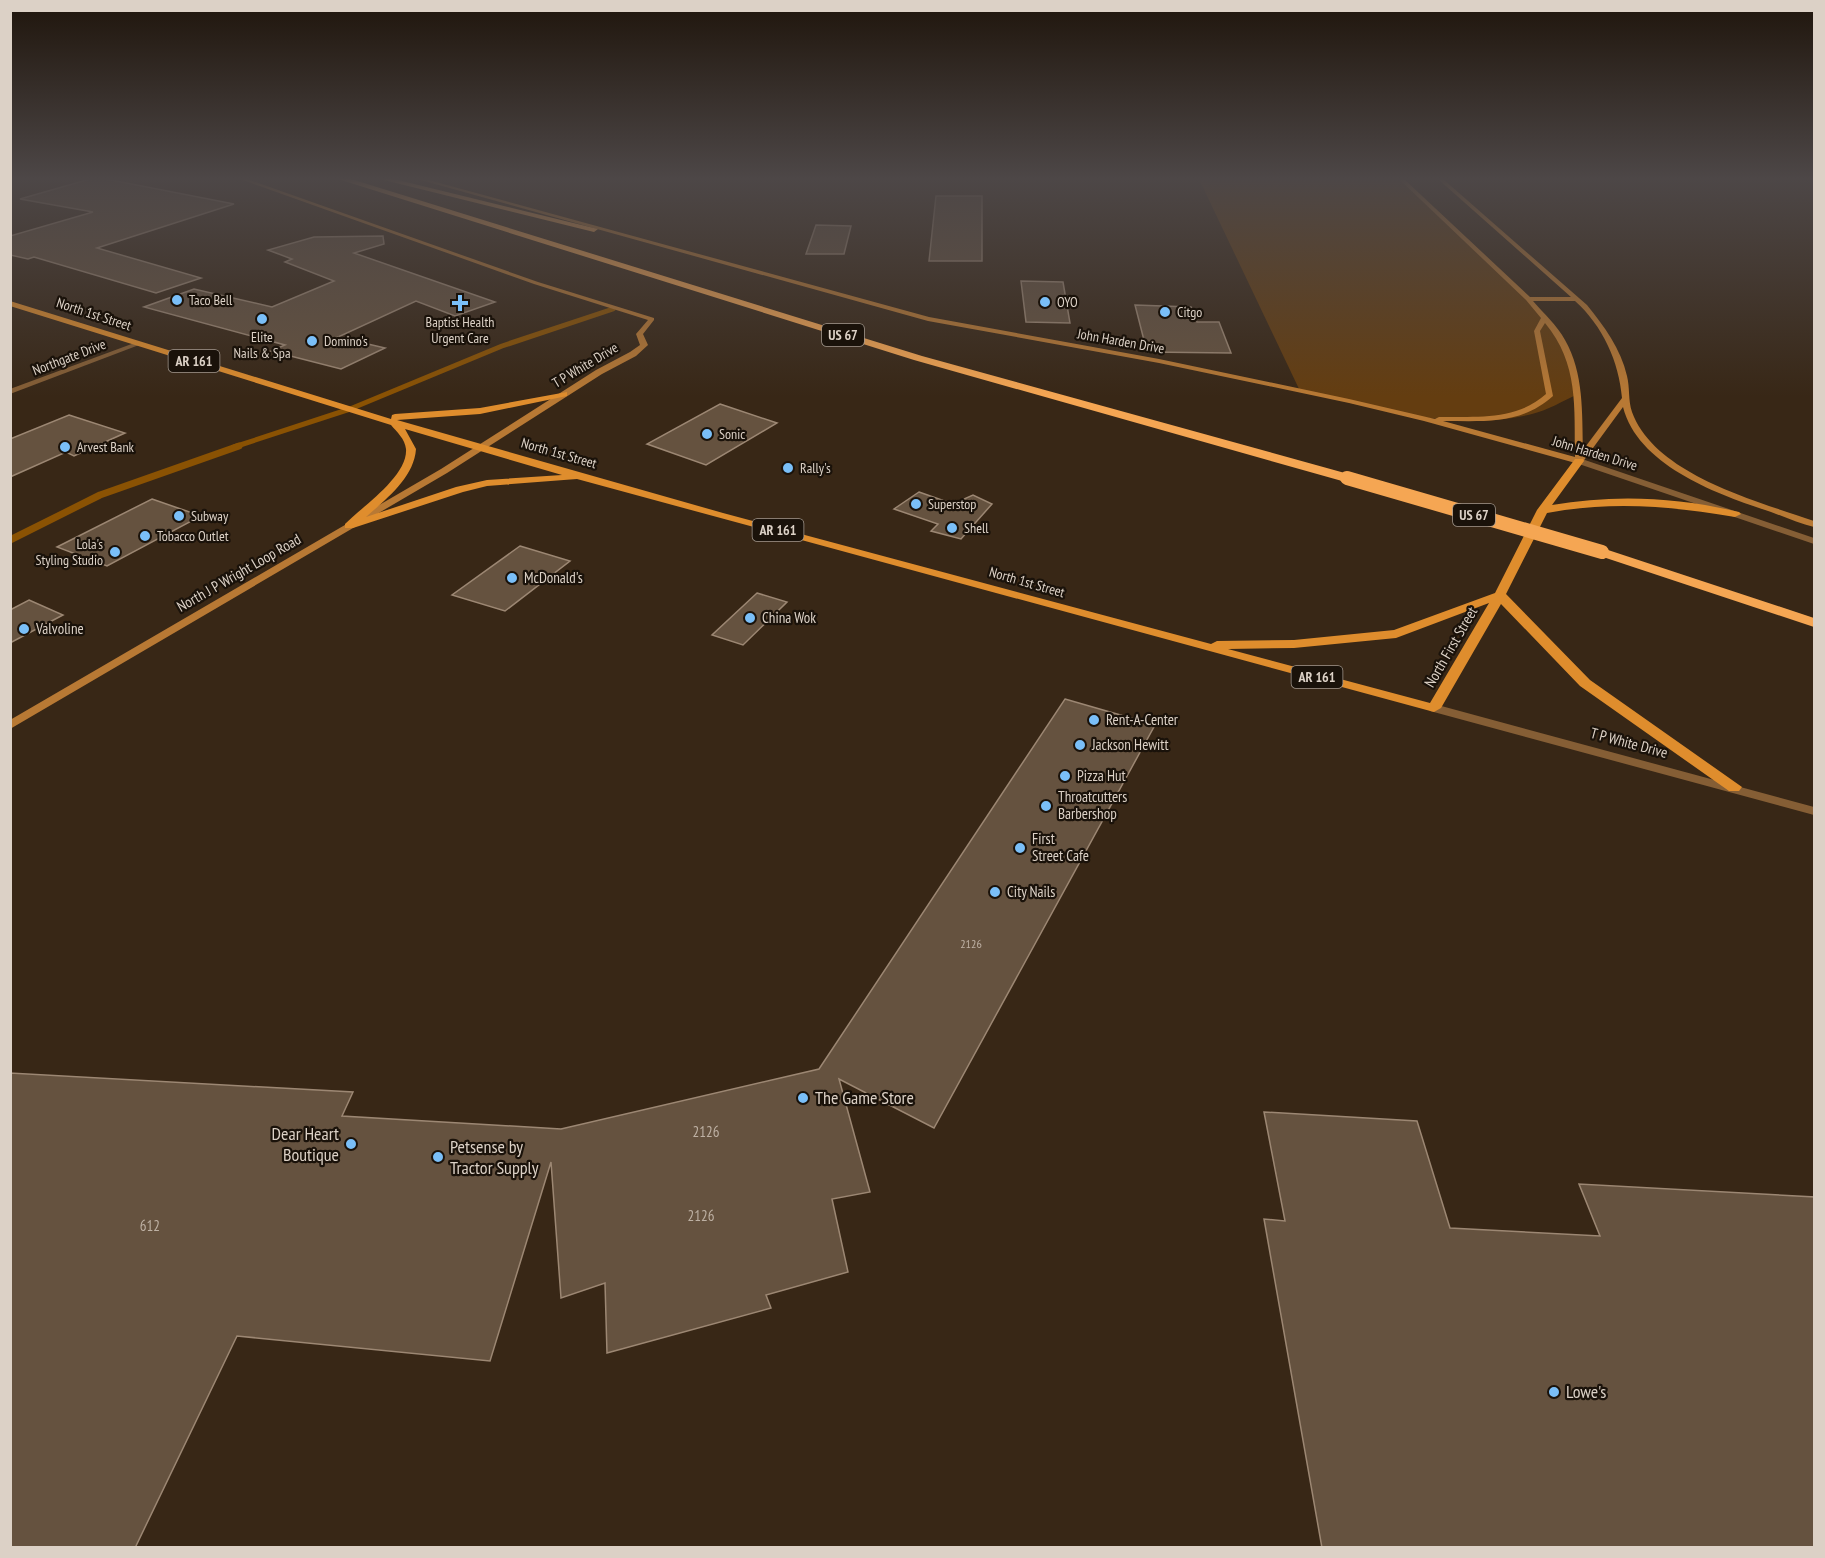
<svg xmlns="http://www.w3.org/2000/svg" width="1825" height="1558" font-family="'PT Sans Narrow',sans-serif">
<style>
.green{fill:#643d10}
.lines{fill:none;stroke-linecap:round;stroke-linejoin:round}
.stream-far1{stroke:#8a5203;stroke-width:5}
.stream{stroke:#8a5203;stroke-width:7}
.building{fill:#65523f;stroke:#9c8773;stroke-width:1.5}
.minor{fill:#855e35;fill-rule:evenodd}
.tertiary{fill:#855e35;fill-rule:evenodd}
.secondary{fill:#b87934;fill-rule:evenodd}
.primary{fill:#df8d2d;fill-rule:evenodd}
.motorway{fill:#f5a653;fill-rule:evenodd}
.motorway-bridge{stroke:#f5a653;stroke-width:14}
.poi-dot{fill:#7abff8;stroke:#1a120a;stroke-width:2}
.labels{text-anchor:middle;stroke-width:4.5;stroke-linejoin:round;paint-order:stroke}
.number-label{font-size:12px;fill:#beb1a4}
.far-poi-label{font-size:14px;fill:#dcd1c6;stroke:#1a120a;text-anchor:start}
.far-street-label{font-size:14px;fill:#dcd1c6;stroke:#1a120a}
.shield{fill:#1a120a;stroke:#a2988e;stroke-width:1.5}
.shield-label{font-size:14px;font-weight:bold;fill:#dcd1c6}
.street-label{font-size:15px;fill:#dcd1c6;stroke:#1a120a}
.poi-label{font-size:15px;fill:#dcd1c6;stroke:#1a120a;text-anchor:start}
.near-number-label{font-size:15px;fill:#beb1a4}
.near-poi-label{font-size:18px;fill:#dcd1c6;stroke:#1a120a;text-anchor:start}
</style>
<rect width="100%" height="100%" fill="#382716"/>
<path class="green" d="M 1199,179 L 1401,179 L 1528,299 L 1561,338 L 1578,394 C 1563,401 1548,410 1532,414 C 1454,433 1376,408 1300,391 Z"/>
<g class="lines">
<path class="stream-far1" d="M 234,447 L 350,409 L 502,346 L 613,309"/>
<path class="stream" d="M 10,540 L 100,495 L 239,446"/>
</g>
<path class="building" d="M 90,179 L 106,179 L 234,204 L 97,248 L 201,278 L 156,293 L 34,257 L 28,259 L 10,255 L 10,236 L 93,212 L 20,199 Z
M 936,196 L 982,196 L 982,261 L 929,261 Z
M 816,225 L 851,226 L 844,254 L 806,254 Z
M 383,236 L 384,244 L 354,253 L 495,302 L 455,316 L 416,301 L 338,337 L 385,348 L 341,369 L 271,351 L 285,345 L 144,307 L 194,289 L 272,307 L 334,281 L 285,262 L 292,259 L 268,250 L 314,237 Z
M 1021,281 L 1063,282 L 1070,323 L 1026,322 Z
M 1135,305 L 1191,307 L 1197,322 L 1219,322 L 1231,353 L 1147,352 Z
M 720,404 L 777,423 L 706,465 L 647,444 Z
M 69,415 L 125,433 L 74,456 L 66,452 L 10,477 L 10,439 Z
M 919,492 L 953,504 L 973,495 L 992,504 L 961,539 L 931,531 L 938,524 L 894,509 Z
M 152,499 L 201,516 L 107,566 L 57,547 Z
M 520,546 L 570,561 L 505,611 L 452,595 Z
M 757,593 L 787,602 L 743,645 L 712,635 Z
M 29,600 L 63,615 L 10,643 L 10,610 Z
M 1065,699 L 1155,725 L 934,1128 L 839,1079 L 870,1192 L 832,1199 L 848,1272 L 766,1295 L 771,1308 L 607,1353 L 605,1283 L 561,1298 L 551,1162 L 490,1361 L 237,1336 L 135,1548 L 10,1548 L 10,1073 L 353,1092 L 342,1116 L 561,1129 L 819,1069 Z
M 1264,1112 L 1417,1121 L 1450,1228 L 1600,1236 L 1579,1184 L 1815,1197 L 1815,1548 L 1322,1548 L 1264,1219 L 1285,1221 Z"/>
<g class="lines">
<path class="minor" d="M 137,342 L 139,343 L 139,345 L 10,394 L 10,389 Z"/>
<path class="tertiary" d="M 1579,458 L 1814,538 L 1814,544 L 1576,463 L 1575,461 Z
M 1434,704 L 1814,807 L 1814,815 L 1430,711 L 1428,708 Z"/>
<path class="secondary" d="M 240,179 L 247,179 L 538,282 L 654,318 L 654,320 L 643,334 L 648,345 L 636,356 L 602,374 L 447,473 L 10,729 L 10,720 L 441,469 L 596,370 L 630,352 L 640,345 L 636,334 L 648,320 L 534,284 Z
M 417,179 L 425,179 L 929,317 L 1159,359 L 1349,399 L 1435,419 L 1439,417 C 1477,416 1516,421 1546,394 L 1534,331 L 1541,318 L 1526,300 L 1399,179 L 1404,179 L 1530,297 L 1571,297 L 1438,179 L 1443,179 L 1587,305 C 1604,326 1621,349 1627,376 C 1630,388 1628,400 1632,412 C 1655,475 1757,501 1814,521 L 1814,527 C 1800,524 1785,517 1771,512 C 1719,495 1638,466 1623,407 L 1582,463 L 1579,464 L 1424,421 L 1349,403 L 1159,363 L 928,321 ZM 1533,301 L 1575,301 C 1603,326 1619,362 1622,398 L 1583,450 C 1582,413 1584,373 1565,340 C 1557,325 1544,314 1533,301 ZM 1545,323 C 1579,364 1574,407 1575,457 L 1443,421 C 1484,421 1521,425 1553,396 L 1540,331 Z"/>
<path class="primary" d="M 10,301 L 391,419 L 392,415 L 395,414 L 480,408 L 567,392 L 567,396 L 480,414 L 397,420 L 723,513 L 1211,644 L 1217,641 L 1294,640 L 1394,630 L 1495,593 L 1537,510 L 1575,459 L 1583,459 L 1584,461 L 1552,505 C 1614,494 1678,497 1739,512 L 1741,514 L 1735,517 C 1671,506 1611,501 1547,513 L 1506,594 L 1590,680 L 1742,787 L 1739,791 L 1729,791 L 1580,686 L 1501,604 L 1441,708 L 1434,712 L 577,479 L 487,486 L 463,492 L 353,528 L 345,528 L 345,524 C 363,506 408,476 406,449 C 405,439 397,432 391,425 L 10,306 ZM 405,429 L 562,475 L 487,480 L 456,487 L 366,517 C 386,499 414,478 416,449 ZM 1489,603 L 1430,703 L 1228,649 L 1294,648 L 1396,638 Z"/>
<path class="motorway" d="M 338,179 L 351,179 L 922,356 L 1352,475 L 1353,478 L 1352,481 L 1342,481 L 914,360 Z
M 380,179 L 394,179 L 598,229 L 594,232 Z
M 1602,548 L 1814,618 L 1814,627 L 1597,555 L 1597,549 Z"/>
<path class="motorway-bridge" d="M 1347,478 L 1602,552"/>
</g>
<linearGradient id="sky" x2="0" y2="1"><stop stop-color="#1f150c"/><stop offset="0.45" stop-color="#4d4747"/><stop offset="1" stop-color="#4d4747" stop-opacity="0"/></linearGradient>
<rect width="1825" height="397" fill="url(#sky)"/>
<g class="poi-dot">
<circle cx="177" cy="300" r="6"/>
<circle cx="1045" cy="302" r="6"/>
<path d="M457 294h6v6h6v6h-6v6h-6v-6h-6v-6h6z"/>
<circle cx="1165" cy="312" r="6"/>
<circle cx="262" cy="319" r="6"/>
<circle cx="312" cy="341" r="6"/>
<circle cx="707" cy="434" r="6"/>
<circle cx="65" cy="447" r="6"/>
<circle cx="788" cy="468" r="6"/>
<circle cx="916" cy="504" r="6"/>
<circle cx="179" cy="516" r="6"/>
<circle cx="952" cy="528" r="6"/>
<circle cx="145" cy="536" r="6"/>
<circle cx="115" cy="552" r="6"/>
<circle cx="512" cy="578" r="6"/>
<circle cx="750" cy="618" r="6"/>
<circle cx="24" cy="629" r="6"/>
<circle cx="1094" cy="720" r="6"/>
<circle cx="1080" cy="745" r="6"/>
<circle cx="1065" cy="776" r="6"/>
<circle cx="1046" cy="806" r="6"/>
<circle cx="1020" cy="848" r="6"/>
<circle cx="995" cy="892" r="6"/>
<circle cx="803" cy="1098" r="6"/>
<circle cx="351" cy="1144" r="6"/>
<circle cx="438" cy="1157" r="6"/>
<circle cx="1554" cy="1392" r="6"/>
</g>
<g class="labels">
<g class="number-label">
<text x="971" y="948">2126</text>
</g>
<g class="far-poi-label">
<text x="189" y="305">Taco Bell</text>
<text x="1057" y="307">OYO</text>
<text x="1177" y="317">Citgo</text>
<text x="460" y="327" text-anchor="middle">Baptist Health<tspan x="460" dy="16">Urgent Care</tspan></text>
<text x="262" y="342" text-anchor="middle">Elite<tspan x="262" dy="16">Nails &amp; Spa</tspan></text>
<text x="324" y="346">Domino's</text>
<text x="719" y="439">Sonic</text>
<text x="77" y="452">Arvest Bank</text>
<text x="800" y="473">Rally's</text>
<text x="928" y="509">Superstop</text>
<text x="191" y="521">Subway</text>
<text x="964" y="533">Shell</text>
<text x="157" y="541">Tobacco Outlet</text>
<text x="103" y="549" text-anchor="end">Lola's<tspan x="103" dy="16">Styling Studio</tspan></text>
</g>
<g class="far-street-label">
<text transform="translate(94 314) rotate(18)" y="5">North 1st Street</text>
<text transform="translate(1121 341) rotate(10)" y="5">John Harden Drive</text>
<text transform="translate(69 357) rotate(-21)" y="5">Northgate Drive</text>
<text transform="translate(585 365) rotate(-31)" y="5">T P White Drive</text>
<text transform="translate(559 453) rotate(16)" y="5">North 1st Street</text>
<text transform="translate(1595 453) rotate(17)" y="5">John Harden Drive</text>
<text transform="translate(1027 582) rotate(16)" y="5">North 1st Street</text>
</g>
<g class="shield">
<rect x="822" y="324" width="42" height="22" rx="4.5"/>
<rect x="168.5" y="350" width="51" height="22" rx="4.5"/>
<rect x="1453" y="504" width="42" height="22" rx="4.5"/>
<rect x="752.5" y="519" width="51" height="22" rx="4.5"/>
<rect x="1291.5" y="666" width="51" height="22" rx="4.5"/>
</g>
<g class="shield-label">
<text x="843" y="340">US 67</text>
<text x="194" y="366">AR 161</text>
<text x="1474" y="520">US 67</text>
<text x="778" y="535">AR 161</text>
<text x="1317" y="682">AR 161</text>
</g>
<g class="street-label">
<text transform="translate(239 573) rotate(-30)" y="5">North J P Wright Loop Road</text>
<text transform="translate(1451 647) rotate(-60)" y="5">North First Street</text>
<text transform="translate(1629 743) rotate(15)" y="5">T P White Drive</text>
</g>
<g class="poi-label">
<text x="524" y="583">McDonald's</text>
<text x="762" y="623">China Wok</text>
<text x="36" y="634">Valvoline</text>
<text x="1106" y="725">Rent-A-Center</text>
<text x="1092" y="750">Jackson Hewitt</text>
<text x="1077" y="781">Pizza Hut</text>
<text x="1058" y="802">Throatcutters<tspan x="1058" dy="17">Barbershop</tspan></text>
<text x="1032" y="844">First<tspan x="1032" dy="17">Street Cafe</tspan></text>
<text x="1007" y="897">City Nails</text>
</g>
<g class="near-number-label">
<text x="706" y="1137">2126</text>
<text x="701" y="1221">2126</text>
<text x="150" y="1231">612</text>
</g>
<g class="near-poi-label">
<text x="815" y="1104">The Game Store</text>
<text x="339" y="1140" text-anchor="end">Dear Heart<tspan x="339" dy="21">Boutique</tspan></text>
<text x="450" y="1153">Petsense by<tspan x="450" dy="21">Tractor Supply</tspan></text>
<text x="1566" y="1398">Lowe's</text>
</g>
</g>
<rect width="1825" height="1558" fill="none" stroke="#dcd1c6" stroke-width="24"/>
</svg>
